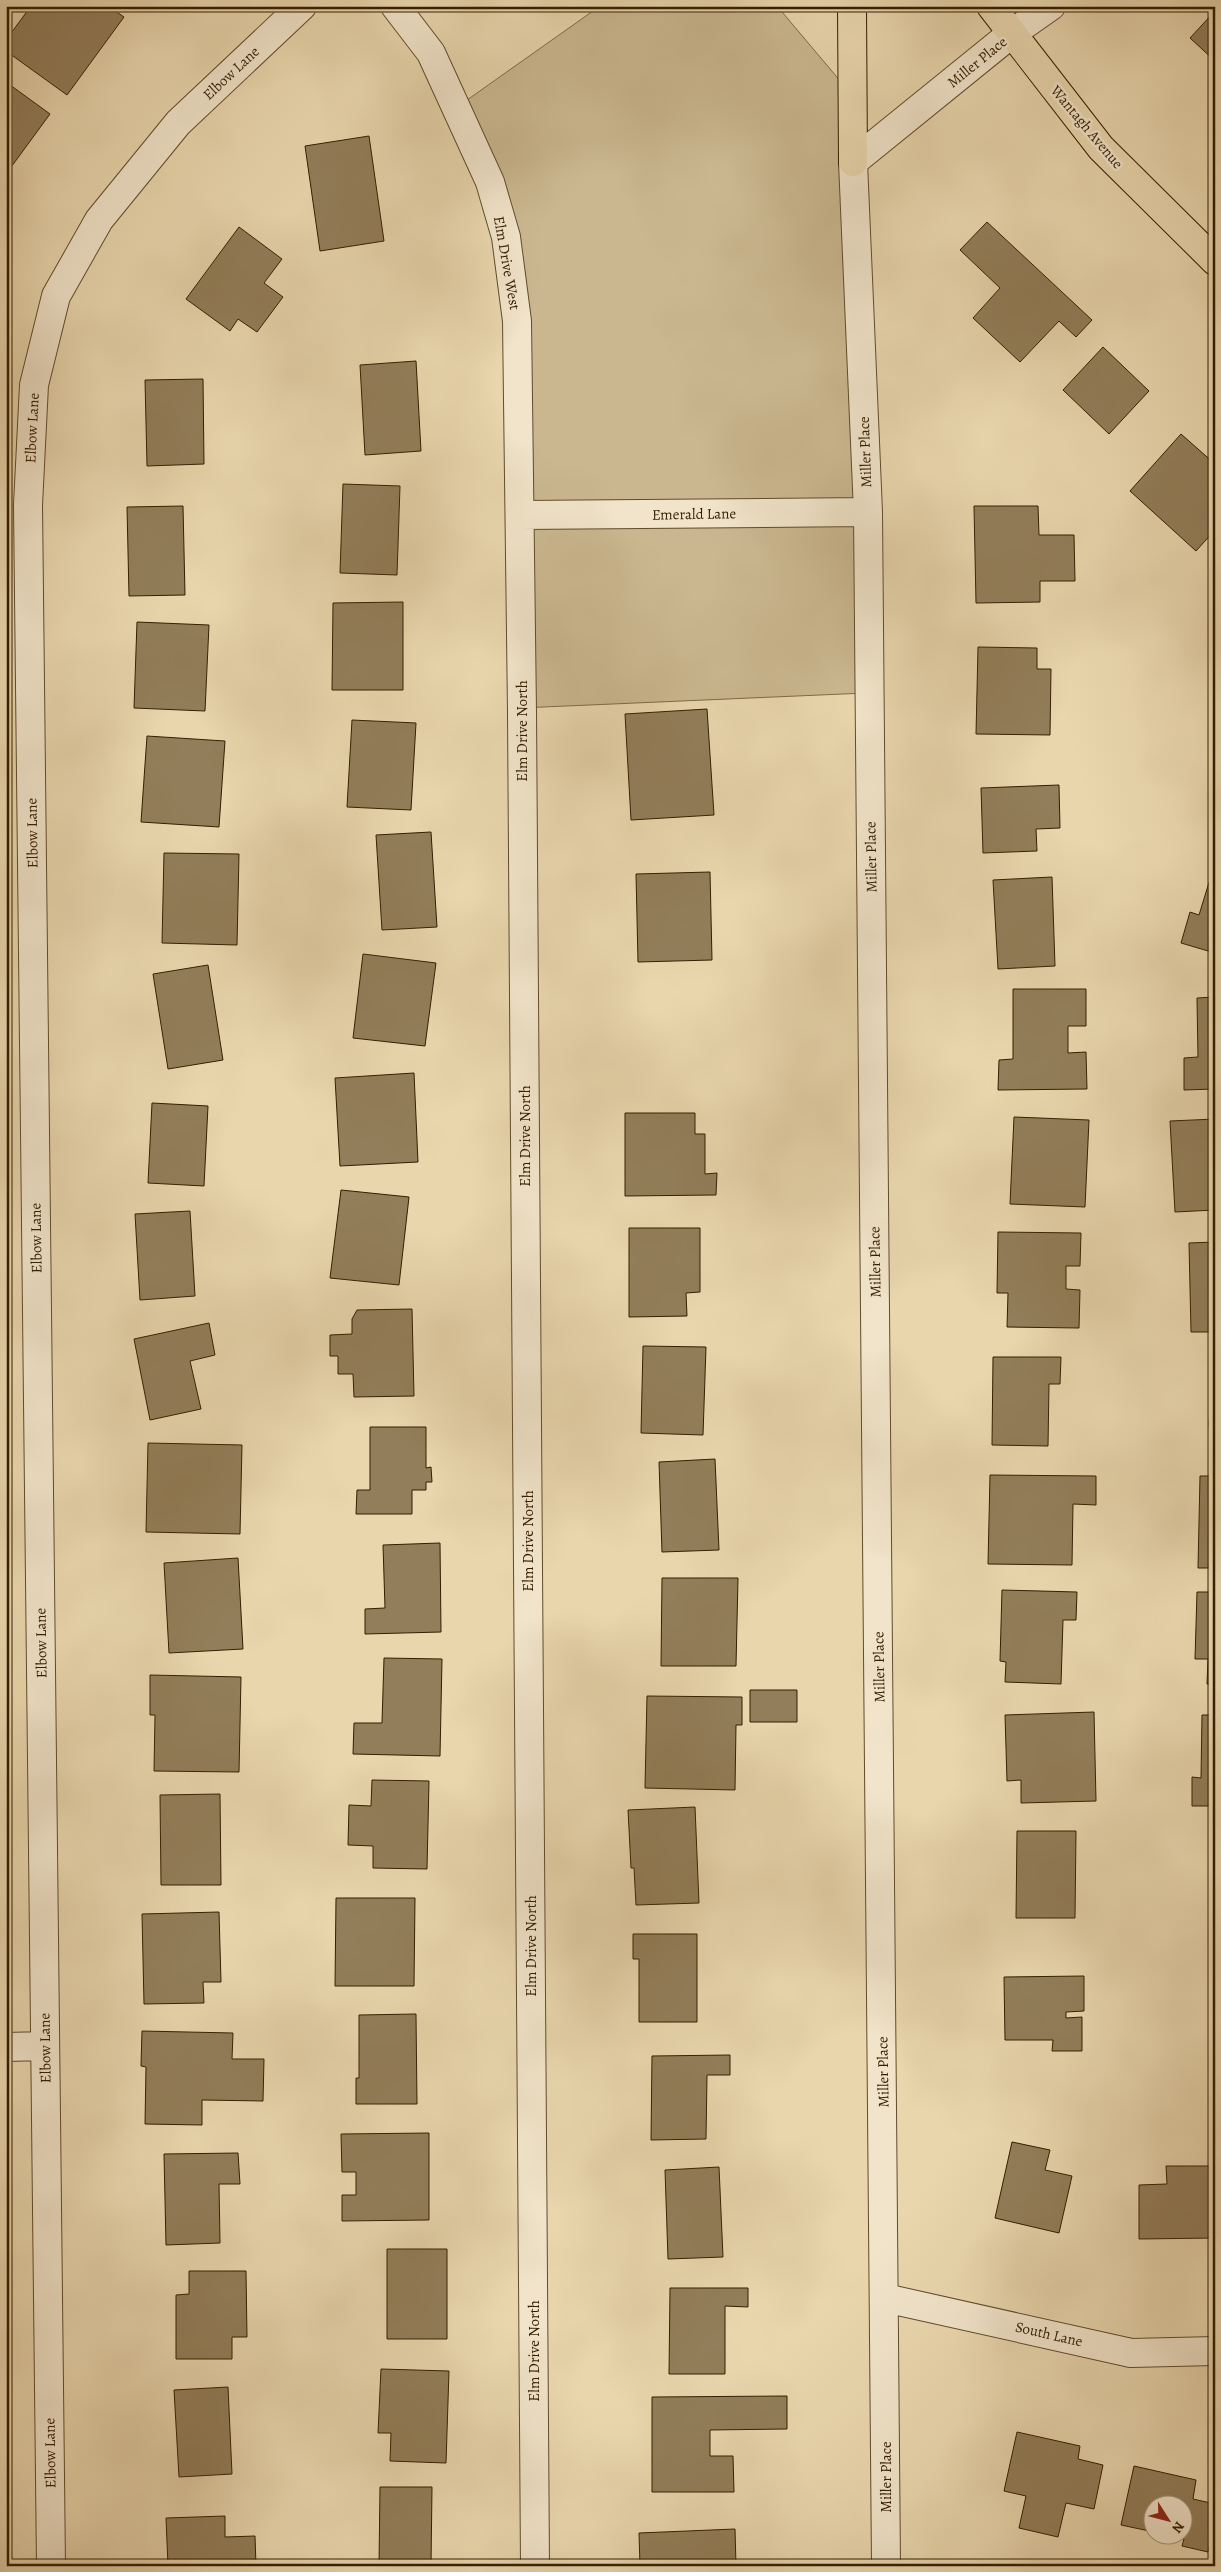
<svg xmlns="http://www.w3.org/2000/svg" width="1221" height="2572" font-family="Alegreya,serif">
<style>
.green{fill:#cab790;stroke:#7f6a48}
.building{fill:#927e5a;stroke:#341e00}
.lines{fill:none;stroke-linecap:round;stroke-linejoin:round}
.minor-casing{stroke:#614c2b;stroke-width:30}
.major-casing{stroke:#341e00;stroke-width:30}
.minor{stroke:#f1e4ca;stroke-width:28}
.major{stroke:#e9d6ad;stroke-width:28}
.labels{text-anchor:middle;stroke-width:5;stroke-linejoin:round;paint-order:stroke}
.street-label{font-size:15px;fill:#341e00;stroke:#f1e4ca}
</style>
<rect width="100%" height="100%" fill="#e9d6ad"/>
<filter id="stains"><feTurbulence type="fractalNoise" baseFrequency=".004" numOctaves="4"/><feColorMatrix values="0 0 0 0 .2 0 0 0 0 .09 0 0 0 0 .02 0 0 0 .5 -.17"/></filter>
<radialGradient id="worn" r=".72"><stop offset=".6" stop-color="#630" stop-opacity="0"/><stop offset="1" stop-color="#630" stop-opacity=".3"/></radialGradient>
<path class="green" d="M 600,6 L 777,6 L 847,89 L 866,693 L 520,708 L 513,235 L 460,105 Z"/>
<path class="building" d="M 31,6 L 108,6 L 124,17 L 67,95 L 6,51 L 6,40 Z
M 1215,11 L 1215,61 L 1190,38 Z
M 6,82 L 50,114 L 6,174 Z
M 369,136 L 384,241 L 320,251 L 305,146 Z
M 987,222 L 1092,320 L 1076,337 L 1059,321 L 1020,362 L 973,318 L 1000,288 L 960,250 Z
M 239,227 L 282,259 L 264,283 L 283,297 L 257,332 L 238,319 L 230,331 L 186,299 Z
M 1103,347 L 1149,391 L 1109,434 L 1063,390 Z
M 416,361 L 421,451 L 365,455 L 360,365 Z
M 203,379 L 204,464 L 147,466 L 145,380 Z
M 1181,434 L 1215,464 L 1215,530 L 1196,551 L 1130,491 Z
M 343,484 L 400,486 L 397,575 L 340,573 Z
M 183,506 L 185,595 L 129,596 L 127,507 Z
M 974,506 L 1038,506 L 1039,535 L 1074,535 L 1075,581 L 1040,581 L 1040,602 L 976,603 Z
M 403,602 L 403,690 L 332,690 L 333,603 Z
M 137,622 L 209,625 L 205,711 L 134,708 Z
M 978,647 L 1037,648 L 1037,669 L 1051,669 L 1050,735 L 976,734 Z
M 707,709 L 714,815 L 631,820 L 625,714 Z
M 352,720 L 416,723 L 411,810 L 347,807 Z
M 147,736 L 225,741 L 219,827 L 141,822 Z
M 1059,785 L 1060,828 L 1036,829 L 1037,851 L 983,853 L 981,788 Z
M 1215,803 L 1215,820 L 1210,818 Z
M 431,832 L 437,927 L 382,930 L 376,835 Z
M 164,853 L 239,854 L 237,945 L 162,943 Z
M 1215,863 L 1215,953 L 1181,943 L 1190,912 L 1199,915 Z
M 710,872 L 712,960 L 638,962 L 636,874 Z
M 1052,877 L 1055,966 L 998,969 L 993,880 Z
M 363,954 L 436,963 L 425,1046 L 353,1038 Z
M 208,965 L 223,1060 L 168,1069 L 153,974 Z
M 1013,989 L 1086,989 L 1086,1026 L 1068,1026 L 1068,1053 L 1086,1052 L 1087,1089 L 998,1090 L 999,1060 L 1013,1059 Z
M 1215,997 L 1215,1089 L 1184,1090 L 1184,1058 L 1198,1057 L 1197,998 Z
M 414,1073 L 418,1162 L 340,1166 L 335,1078 Z
M 152,1103 L 208,1106 L 204,1186 L 148,1183 Z
M 625,1113 L 695,1113 L 695,1134 L 705,1134 L 705,1174 L 717,1173 L 716,1195 L 625,1196 Z
M 1014,1117 L 1089,1120 L 1085,1207 L 1010,1204 Z
M 1215,1119 L 1215,1210 L 1175,1212 L 1170,1121 Z
M 341,1190 L 409,1197 L 399,1285 L 330,1278 Z
M 190,1211 L 195,1296 L 140,1300 L 135,1214 Z
M 629,1228 L 700,1228 L 700,1292 L 686,1293 L 687,1316 L 629,1317 Z
M 998,1232 L 1081,1233 L 1080,1266 L 1066,1266 L 1066,1289 L 1080,1290 L 1079,1328 L 1007,1327 L 1008,1293 L 997,1293 Z
M 1215,1242 L 1215,1332 L 1191,1332 L 1189,1243 Z
M 412,1309 L 414,1396 L 354,1397 L 353,1374 L 338,1374 L 338,1356 L 330,1356 L 330,1335 L 352,1334 L 352,1319 L 357,1310 Z
M 209,1323 L 215,1355 L 190,1361 L 201,1409 L 150,1420 L 134,1339 Z
M 643,1346 L 706,1347 L 703,1435 L 641,1433 Z
M 993,1357 L 1061,1357 L 1060,1384 L 1049,1384 L 1048,1446 L 992,1445 Z
M 1211,1378 L 1215,1378 L 1215,1428 L 1209,1427 Z
M 370,1427 L 426,1427 L 426,1468 L 431,1467 L 432,1482 L 426,1482 L 426,1490 L 412,1490 L 412,1514 L 356,1514 L 357,1490 L 370,1490 Z
M 148,1443 L 242,1445 L 240,1534 L 146,1532 Z
M 715,1459 L 719,1550 L 662,1552 L 659,1462 Z
M 990,1475 L 1096,1476 L 1096,1505 L 1073,1504 L 1072,1565 L 988,1564 Z
M 1200,1476 L 1215,1476 L 1215,1568 L 1198,1568 Z
M 440,1543 L 441,1632 L 365,1634 L 365,1609 L 385,1608 L 383,1545 Z
M 238,1558 L 243,1649 L 169,1653 L 164,1563 Z
M 662,1578 L 738,1578 L 736,1666 L 661,1666 Z
M 1002,1590 L 1077,1592 L 1076,1620 L 1063,1620 L 1061,1684 L 1005,1682 L 1006,1662 L 1000,1661 Z
M 1197,1592 L 1215,1592 L 1215,1684 L 1207,1684 L 1208,1659 L 1195,1659 Z
M 384,1658 L 442,1659 L 440,1756 L 353,1754 L 354,1723 L 382,1723 Z
M 150,1675 L 241,1677 L 239,1772 L 154,1771 L 155,1715 L 150,1715 Z
M 750,1690 L 797,1690 L 797,1722 L 750,1722 Z
M 647,1696 L 742,1697 L 742,1725 L 736,1725 L 735,1790 L 645,1788 Z
M 1094,1712 L 1096,1801 L 1021,1803 L 1021,1780 L 1007,1781 L 1005,1715 Z
M 1202,1715 L 1215,1715 L 1215,1806 L 1192,1806 L 1192,1777 L 1201,1778 Z
M 372,1780 L 429,1781 L 427,1869 L 373,1868 L 373,1846 L 348,1845 L 349,1805 L 371,1806 Z
M 220,1794 L 221,1885 L 161,1885 L 160,1795 Z
M 695,1807 L 699,1903 L 636,1905 L 634,1868 L 631,1868 L 628,1810 Z
M 1017,1831 L 1076,1831 L 1075,1918 L 1016,1918 Z
M 336,1898 L 415,1898 L 414,1986 L 335,1986 Z
M 219,1912 L 221,1982 L 203,1982 L 204,2003 L 144,2004 L 142,1914 Z
M 633,1934 L 697,1934 L 697,2022 L 639,2022 L 639,1959 L 633,1959 Z
M 1084,1976 L 1084,2011 L 1066,2012 L 1066,2018 L 1082,2017 L 1082,2051 L 1052,2051 L 1053,2040 L 1005,2040 L 1004,1977 Z
M 416,2014 L 417,2104 L 356,2104 L 356,2078 L 359,2078 L 359,2015 Z
M 142,2031 L 233,2033 L 232,2059 L 264,2059 L 263,2101 L 202,2100 L 202,2125 L 145,2124 L 146,2067 L 141,2066 Z
M 730,2055 L 730,2075 L 707,2075 L 706,2139 L 651,2140 L 652,2056 Z
M 429,2133 L 429,2220 L 342,2221 L 342,2195 L 356,2195 L 356,2172 L 342,2172 L 341,2134 Z
M 1012,2142 L 1050,2150 L 1045,2170 L 1072,2176 L 1059,2233 L 995,2218 Z
M 238,2153 L 240,2184 L 219,2184 L 220,2243 L 166,2245 L 164,2154 Z
M 1166,2166 L 1211,2166 L 1211,2182 L 1215,2182 L 1215,2238 L 1139,2239 L 1139,2185 L 1167,2184 Z
M 719,2167 L 723,2257 L 668,2259 L 665,2170 Z
M 387,2249 L 447,2249 L 447,2339 L 387,2339 Z
M 189,2271 L 246,2271 L 247,2337 L 232,2337 L 232,2359 L 176,2359 L 176,2295 L 189,2294 Z
M 670,2288 L 748,2288 L 748,2307 L 725,2306 L 725,2374 L 669,2374 Z
M 381,2369 L 449,2371 L 446,2463 L 390,2461 L 391,2433 L 378,2433 Z
M 228,2387 L 232,2474 L 179,2477 L 174,2390 Z
M 787,2396 L 787,2429 L 710,2430 L 710,2456 L 733,2456 L 734,2492 L 652,2492 L 652,2397 Z
M 1017,2432 L 1080,2446 L 1078,2459 L 1103,2465 L 1094,2509 L 1066,2503 L 1058,2537 L 1019,2528 L 1026,2496 L 1004,2491 Z
M 1134,2466 L 1196,2480 L 1193,2499 L 1215,2504 L 1215,2521 L 1208,2552 L 1182,2546 L 1184,2539 L 1164,2534 L 1184,2534 L 1184,2504 L 1154,2504 L 1154,2532 L 1121,2525 Z
M 380,2487 L 432,2487 L 431,2566 L 379,2566 Z
M 225,2516 L 225,2537 L 255,2536 L 256,2566 L 168,2566 L 166,2518 Z
M 735,2529 L 736,2566 L 640,2566 L 639,2533 Z"/>
<g class="lines">
<g class="minor-casing">
<path id="minor" d="M 395,6 L 431,53 L 490,182 L 506,237 L 517,321 L 522,712 L 535,2566
M 521,515 L 868,512
M 6,2047 L 45,2046
M 885,2298 L 1131,2353 L 1215,2351
M 51,2566 L 28,505 L 34,385 L 56,296 L 99,220 L 178,123 L 302,6
M 886,2566 L 868,512 L 853,162 L 1011,34 L 1051,6"/>
</g>
<g class="major-casing">
<path id="major" d="M 852,6 L 853,162
M 991,6 L 1101,148 L 1215,261"/>
</g>
<use href="#minor" class="minor"/>
<use href="#major" class="major"/>
</g>
<g class="labels">
<g class="street-label">
<text transform="translate(977 62) rotate(-39)" y="5">Miller Place</text>
<text transform="translate(231 73) rotate(-43)" y="5">Elbow Lane</text>
<text transform="translate(1087 127) rotate(50)" y="5">Wantagh Avenue</text>
<text transform="translate(507 263) rotate(80)" y="5">Elm Drive West</text>
<text transform="translate(32 428) rotate(-87)" y="5">Elbow Lane</text>
<text transform="translate(865 452) rotate(-92)" y="5">Miller Place</text>
<text transform="translate(694 514) rotate(-1)" y="5">Emerald Lane</text>
<text transform="translate(522 731) rotate(-90)" y="5">Elm Drive North</text>
<text transform="translate(32 833) rotate(-91)" y="5">Elbow Lane</text>
<text transform="translate(871 857) rotate(-91)" y="5">Miller Place</text>
<text transform="translate(525 1136) rotate(-90)" y="5">Elm Drive North</text>
<text transform="translate(36 1238) rotate(-91)" y="5">Elbow Lane</text>
<text transform="translate(875 1262) rotate(-91)" y="5">Miller Place</text>
<text transform="translate(528 1541) rotate(-90)" y="5">Elm Drive North</text>
<text transform="translate(41 1643) rotate(-91)" y="5">Elbow Lane</text>
<text transform="translate(879 1667) rotate(-91)" y="5">Miller Place</text>
<text transform="translate(531 1946) rotate(-90)" y="5">Elm Drive North</text>
<text transform="translate(45 2048) rotate(-91)" y="5">Elbow Lane</text>
<text transform="translate(883 2072) rotate(-91)" y="5">Miller Place</text>
<text transform="translate(1049 2334) rotate(13)" y="5">South Lane</text>
<text transform="translate(534 2351) rotate(-90)" y="5">Elm Drive North</text>
<text transform="translate(50 2453) rotate(-91)" y="5">Elbow Lane</text>
<text transform="translate(886 2477) rotate(-90)" y="5">Miller Place</text>
</g>
</g>
<rect width="1221" height="2572" fill="none" stroke="#e9d6ad" stroke-width="25"/>
<rect x="8" y="8" width="1206" height="2557" fill="none" stroke="#341e00" stroke-width="2.5"/>
<rect x="12" y="12" width="1196" height="2547" fill="none" stroke="#341e00"/>
<g transform="translate(1168 2520) rotate(126)"><circle r="24" fill="#f1e4ca" stroke="#a59579"/>
<path d="M0-4L9 19L0 12L-9 19Z" fill="#8f2418"/>
<text y="-8" font-size="14" font-weight="bold" text-anchor="middle" fill="#341e00">N</text>
</g>
<rect width="100%" height="100%" filter="url(#stains)"/>
<rect width="100%" height="100%" fill="url(#worn)"/>
</svg>
